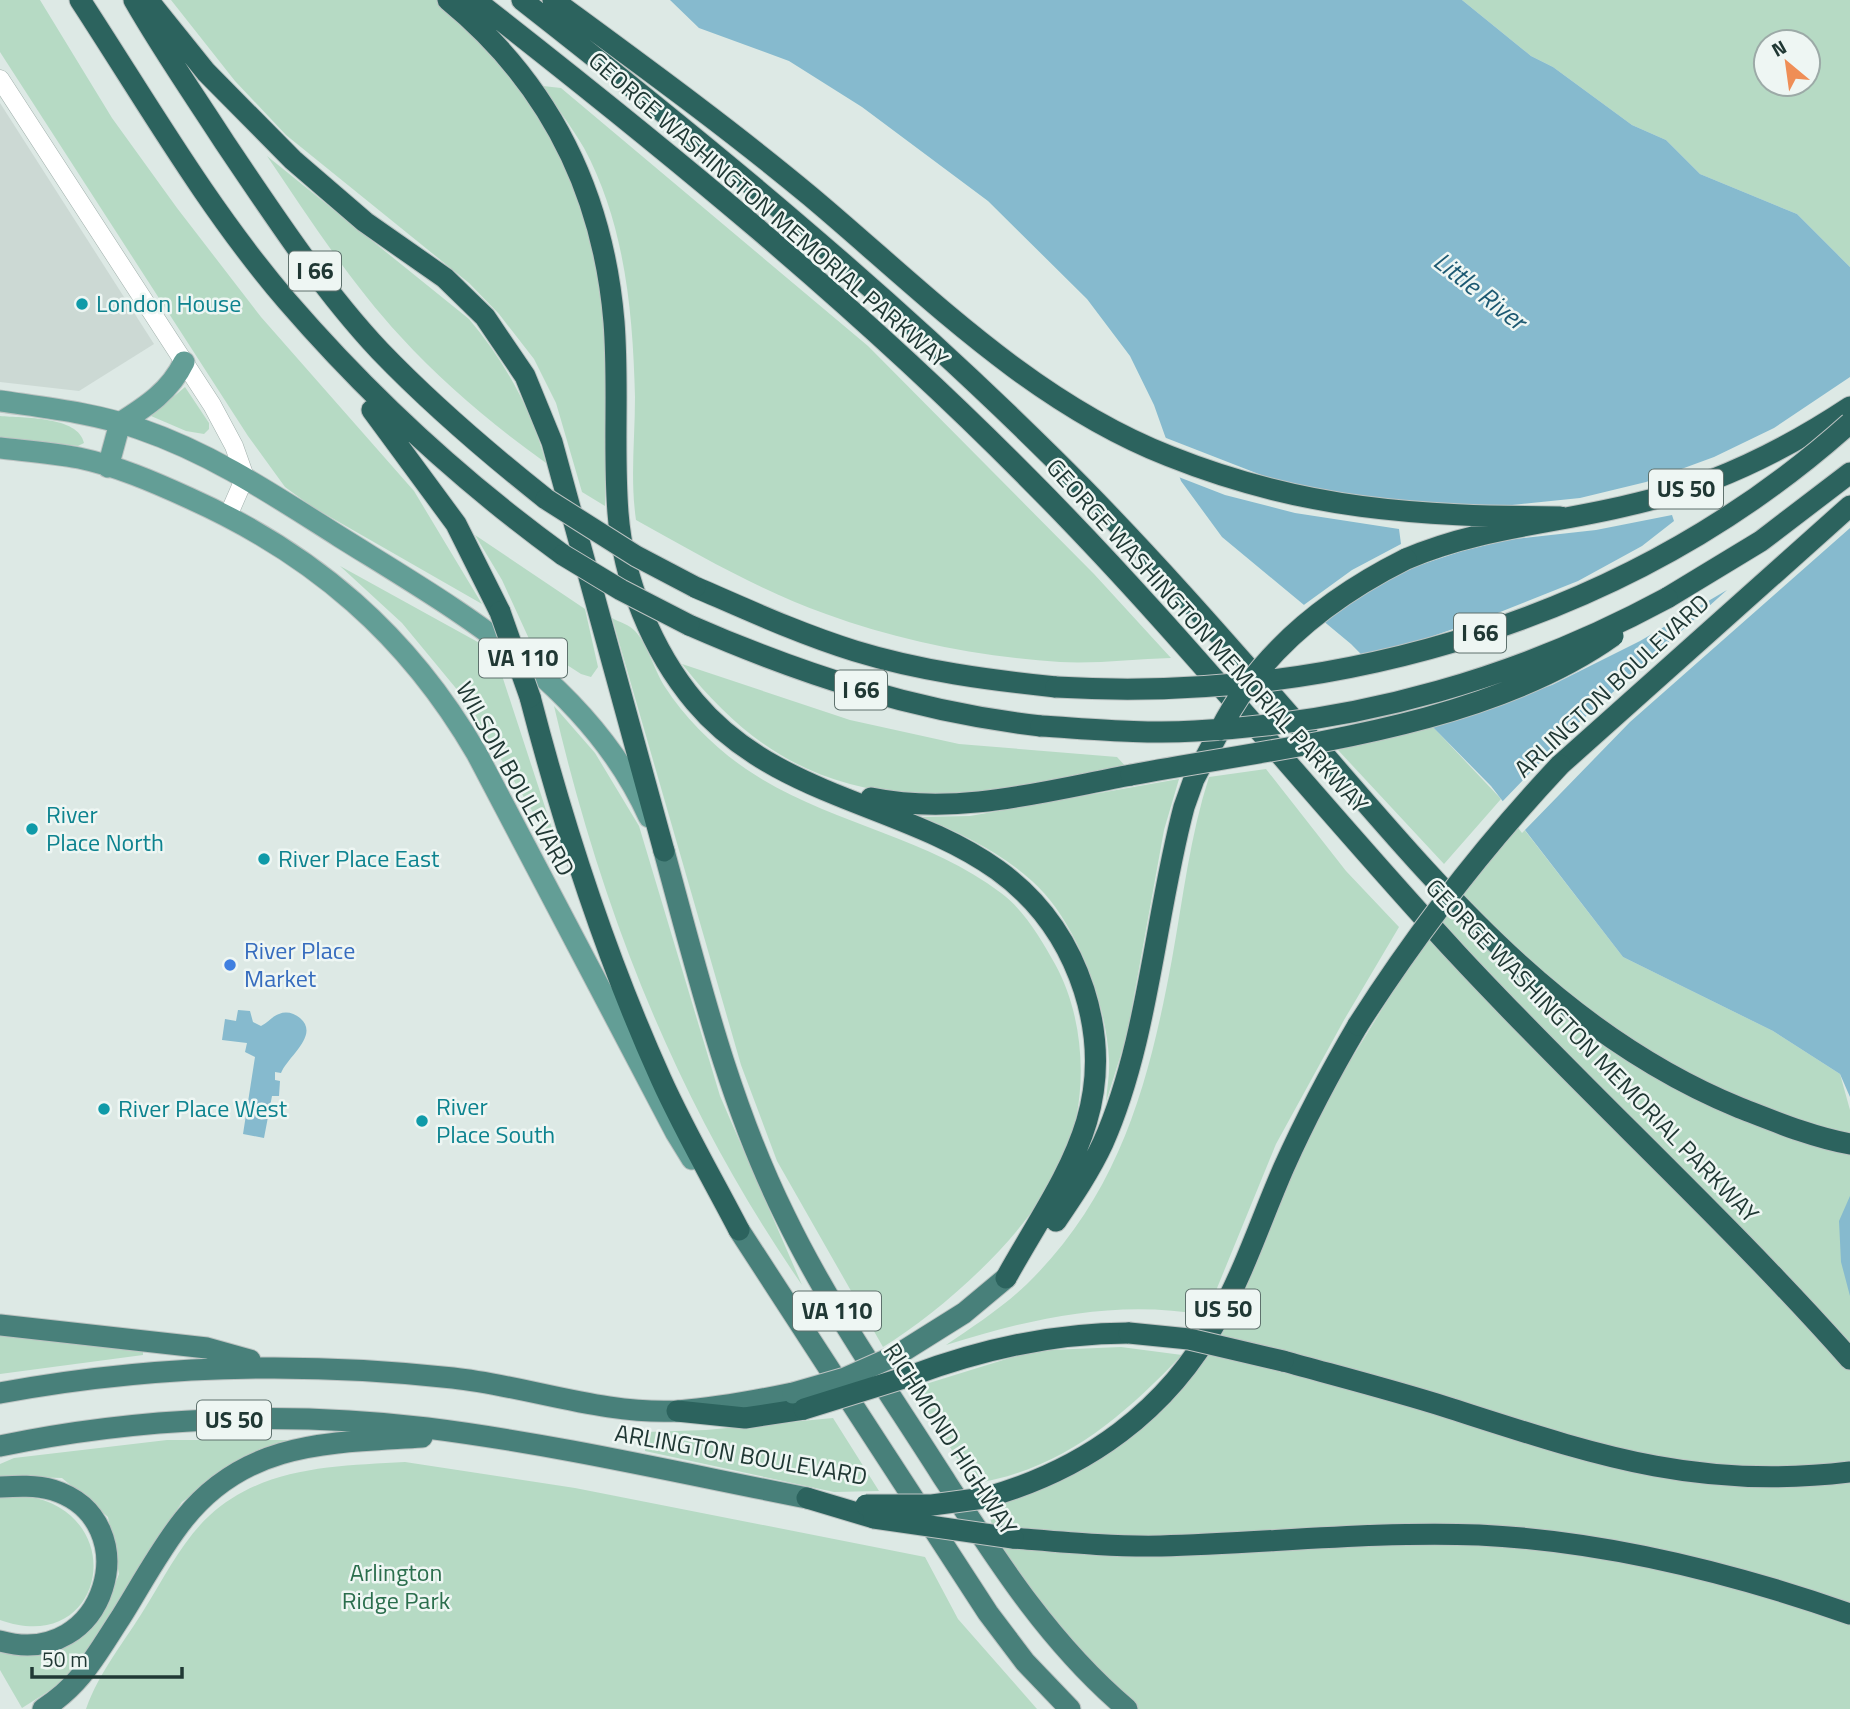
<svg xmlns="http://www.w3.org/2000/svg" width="1850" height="1709" font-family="'Titillium Web',sans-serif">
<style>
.built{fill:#ccd9d4}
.green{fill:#b6dac4;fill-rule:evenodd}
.water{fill:#86bace}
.pier{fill:#dde9e5}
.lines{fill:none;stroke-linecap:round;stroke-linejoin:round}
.minor-casing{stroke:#a1b0ac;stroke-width:19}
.primary-casing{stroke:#bcc3c2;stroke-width:23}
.trunk-casing{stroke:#bcc3c2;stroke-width:23}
.motorway-casing{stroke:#bcc3c2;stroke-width:23}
.minor{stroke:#fff;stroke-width:18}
.primary{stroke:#639e96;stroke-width:21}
.trunk{stroke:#48807a;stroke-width:21}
.motorway{stroke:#2c635e;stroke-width:21}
.trunk-bridge-casing{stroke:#bcc3c2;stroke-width:23;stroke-linecap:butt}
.motorway-bridge-casing{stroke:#bcc3c2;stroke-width:23;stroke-linecap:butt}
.trunk-bridge{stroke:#48807a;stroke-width:21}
.motorway-bridge{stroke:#2c635e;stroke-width:21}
.culture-dot{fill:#0f9aa8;stroke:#eef6f3;stroke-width:2.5}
.shop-dot{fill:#3f7fe0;stroke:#eef6f3;stroke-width:2.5}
.labels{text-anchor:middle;stroke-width:5;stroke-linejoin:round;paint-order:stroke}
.shield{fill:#eef6f3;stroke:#5e716d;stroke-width:2}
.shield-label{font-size:23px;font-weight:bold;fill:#203834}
.street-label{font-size:24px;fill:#203834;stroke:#eef6f3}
.culture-label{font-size:24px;fill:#0d838f;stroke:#eef6f3;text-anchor:start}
.shop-label{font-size:24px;fill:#366cbe;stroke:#eef6f3;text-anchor:start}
.park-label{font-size:24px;fill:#2b6e4d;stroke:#eef6f3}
.water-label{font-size:26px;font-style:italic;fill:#1c5972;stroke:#eef6f3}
</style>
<rect width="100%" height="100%" fill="#dde9e5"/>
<path class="built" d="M 0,103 L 154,344 L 79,391 L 0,382 Z"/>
<path class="green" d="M 0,0 L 40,0 L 112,118 L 177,208 L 261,317 L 414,491 L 482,604 L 311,506 L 285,487 L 248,436 L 0,52 Z
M 171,0 L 439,0 C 459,19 482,38 500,59 C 576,146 603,256 608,368 C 610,413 605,460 605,506 L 582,492 L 556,403 L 534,359 L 499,314 L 469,283 L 286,135 L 235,81 Z
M 1462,0 L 1850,0 L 1850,267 L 1797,214 L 1700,174 L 1666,140 L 1632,125 L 1553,67 L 1531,56 ZM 1766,42 L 1808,42 L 1808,84 L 1766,84 Z
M 543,86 L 561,88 L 868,346 L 1094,574 L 1171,658 C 1134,659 1096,664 1060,662 C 982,657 899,641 826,614 C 759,590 697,554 636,520 C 630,478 635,439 635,397 C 633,313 625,224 584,148 C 572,127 556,107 543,86 Z
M 267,156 L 469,319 C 505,362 531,408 546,463 C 494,426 444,384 401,337 C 350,282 309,218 267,156 Z
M 185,387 L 209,423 L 209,429 L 204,434 L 186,431 L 151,416 Z
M 0,416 C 22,418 79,416 84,443 L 78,446 L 0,437 Z
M 475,535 L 585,609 L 598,667 L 591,677 L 581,674 L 530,641 L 502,580 Z
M 340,566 L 494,651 L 563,862 L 464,698 L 402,623 Z
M 612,618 C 619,622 630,625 635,631 C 647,643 655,672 665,687 C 685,718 715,748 746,769 C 825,823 925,835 1001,893 C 1024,910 1041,939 1055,964 C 1086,1020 1089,1099 1064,1158 C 1034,1228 947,1308 883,1347 L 777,1161 L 741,1065 Z
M 682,664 L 850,720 L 959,744 L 1117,757 L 1128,769 C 1074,779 1019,792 964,798 C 949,799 932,796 916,795 C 812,787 746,745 682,664 Z
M 554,706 L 595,753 L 639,826 L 720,1096 L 802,1285 C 679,1107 603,916 554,706 Z
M 1433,727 L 1501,799 L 1444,864 L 1338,750 Z
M 1266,769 L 1346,871 L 1399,927 L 1344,1020 L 1276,1144 L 1206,1315 C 1115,1299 1033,1318 946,1345 C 974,1326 1003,1307 1027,1284 C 1120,1193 1149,1083 1172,959 C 1183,898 1190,836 1209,777 Z
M 1179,779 L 1164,830 L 1127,1035 L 1106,1102 C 1107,1088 1110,1073 1109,1059 C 1106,1002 1076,920 1032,881 C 1000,852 962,834 922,817 L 970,816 Z
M 1513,815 L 1623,957 L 1773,1031 L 1840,1074 L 1850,1110 L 1850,1709 L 1127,1709 L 1008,1578 L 984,1498 L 1043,1479 L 1180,1377 L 1283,1170 L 1408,967 Z
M 0,1335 L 143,1352 L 143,1355 L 0,1374 Z
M 1121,1347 L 1182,1355 C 1120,1419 1063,1469 973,1484 L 913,1388 L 1016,1356 L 1050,1350 Z
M 833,1418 L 879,1491 L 834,1492 L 645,1451 L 646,1432 L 706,1430 Z
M 167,1440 L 288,1440 L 245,1458 L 182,1502 L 68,1679 L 22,1708 L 0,1670 L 0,1653 L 37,1656 L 81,1638 L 107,1604 L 119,1574 L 108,1517 L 62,1478 L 0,1476 L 0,1464 L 14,1458 Z
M 405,1462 L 575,1488 L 925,1557 L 958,1619 L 1037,1709 L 86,1709 C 99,1672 125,1641 145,1608 C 164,1578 182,1541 209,1516 C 263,1466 336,1466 405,1462 Z
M 27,1496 C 132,1514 105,1658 0,1620 L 0,1497 Z"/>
<path class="water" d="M 670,0 L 1462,0 L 1531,56 L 1553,67 L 1632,125 L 1666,140 L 1700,174 L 1797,214 L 1850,267 L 1850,1097 L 1840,1074 L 1773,1031 L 1623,957 L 1491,786 L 1351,644 L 1222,537 L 1181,481 L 1154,405 L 1130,356 L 1087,299 L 988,201 L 862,107 L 789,61 L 699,28 Z
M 238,1010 L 250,1011 L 253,1022 L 261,1026 C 268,1023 272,1016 279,1014 C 286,1011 294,1013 300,1018 C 320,1035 288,1056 281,1073 L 275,1072 L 275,1080 L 280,1081 L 279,1096 L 272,1096 L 264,1138 L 243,1134 L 255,1057 L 245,1052 L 247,1043 L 222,1040 L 225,1019 L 236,1021 Z
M 1850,1196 L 1850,1296 L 1841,1262 L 1839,1221 Z"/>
<path class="pier" d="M 1850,377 L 1850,528 L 1630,722 L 1522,833 L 1500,804 L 1573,728 L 1727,590 L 1640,641 L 1552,685 L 1428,727 L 1358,656 L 1404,646 L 1485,618 L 1578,581 L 1642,546 L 1674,521 L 1672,515 L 1596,530 L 1507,540 L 1462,551 L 1411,568 L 1368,590 L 1320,622 L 1301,607 L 1352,570 L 1401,544 L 1399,529 L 1295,513 L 1225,495 L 1176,476 L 1161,436 L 1269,478 L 1330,492 L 1416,505 L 1503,506 L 1580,498 L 1646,482 L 1714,457 L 1774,428 Z"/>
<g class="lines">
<g class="minor-casing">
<path id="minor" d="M 0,79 L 212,405 L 234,446 L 245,477 L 228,516"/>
</g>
<g class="primary-casing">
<path id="primary" d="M 0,401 C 47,408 95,413 140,429 C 213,454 275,496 340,537 C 460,612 588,682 649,817
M 0,448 C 26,451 53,453 79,458 C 117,466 154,482 189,498 C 314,554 408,635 477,754 L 676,1133 L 692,1159
M 108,467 L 120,423 C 147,406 170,391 184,362"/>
</g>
<g class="trunk-casing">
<path id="trunk" d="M 664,851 C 698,975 728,1101 785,1216 C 829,1307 887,1389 941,1474 C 996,1559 1049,1643 1127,1709
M 739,1230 L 988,1613 L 1025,1662 L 1070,1709
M 0,1325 L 207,1348 L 250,1360
M 897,1355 L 964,1313 L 1006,1278
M 0,1393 C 150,1365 301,1361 453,1378 C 527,1386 603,1415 678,1411 C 716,1408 755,1401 793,1393
M 0,1446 C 139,1417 286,1411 427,1428 C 554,1444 680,1473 807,1498
M 0,1487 C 17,1486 36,1485 53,1490 C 149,1520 107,1671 0,1641
M 43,1709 C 82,1684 96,1655 121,1617 C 141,1585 160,1549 184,1519 C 247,1440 331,1443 422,1437"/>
</g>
<g class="motorway-casing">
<path id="motorway" d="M 80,0 C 146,101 208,209 287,301 C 370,397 460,480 563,555
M 134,0 C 162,49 194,95 225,143 C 273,214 321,288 380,351 C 432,405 488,453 546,499
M 148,0 L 206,72 L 293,160 L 365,222 L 445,278 L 485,317 L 525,376 L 552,442 L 664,851
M 448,0 C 549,83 603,192 614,322 C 619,386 613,449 618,513 C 623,579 652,651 695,702 C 807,836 1021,795 1084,990 C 1122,1109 1060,1181 1006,1278
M 475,0 C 667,150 856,304 1027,477 C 1179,629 1312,797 1457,954 C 1585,1092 1725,1218 1850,1359
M 522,0 C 706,144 888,294 1054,459 C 1143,547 1225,641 1307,735 C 1435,882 1554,1032 1740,1108 C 1776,1122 1812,1137 1850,1144
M 553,0 C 640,64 727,127 810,196 C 922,290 1029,401 1169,456 C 1304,510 1417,516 1560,517
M 372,410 L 456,524 L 500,612
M 1406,559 C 1480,527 1560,523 1638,503 C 1715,485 1785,450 1850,407
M 695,587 C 748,610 800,634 855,651 C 920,671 989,680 1056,687
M 1667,598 L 1761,541 L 1850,473
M 689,625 C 803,675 917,712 1041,726
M 530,697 C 564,828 605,955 661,1079 C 684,1130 713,1180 739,1230
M 1560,765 L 1850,506
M 871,798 C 958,816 1045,791 1131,775
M 1056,1221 C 1073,1196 1090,1171 1103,1143 C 1148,1042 1155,916 1184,807 L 1194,779 L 1220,730
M 1283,1361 C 1337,1376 1392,1390 1446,1407 C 1590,1453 1695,1491 1850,1472
M 910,1376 C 982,1349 1053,1333 1129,1333
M 677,1411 L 745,1418 L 804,1409
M 807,1498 L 874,1518
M 984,1498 C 1085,1470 1168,1411 1218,1318 C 1245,1270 1262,1217 1284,1167 C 1306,1118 1331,1071 1358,1025
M 1013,1538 C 1062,1542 1112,1547 1161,1546 C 1267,1543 1373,1531 1479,1535 C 1606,1541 1730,1572 1850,1614"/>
</g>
<use href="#minor" class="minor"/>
<use href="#primary" class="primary"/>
<use href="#trunk" class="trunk"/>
<use href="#motorway" class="motorway"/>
<g class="trunk-bridge-casing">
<path id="trunk-bridge" d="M 793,1393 L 845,1378 L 897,1355"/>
</g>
<g class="motorway-bridge-casing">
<path id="motorway-bridge" d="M 546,499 L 636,556 L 695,587
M 563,555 L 621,590 L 689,625
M 500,612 L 530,697
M 1056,687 C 1342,704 1635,616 1850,423
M 1041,726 C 1092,729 1144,734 1195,731 C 1361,723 1521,677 1667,598
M 1220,730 C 1260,651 1328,598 1406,559
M 1131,775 C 1285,746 1484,728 1613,636
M 1358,1025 C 1418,931 1484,846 1560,765
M 1129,1333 L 1189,1339 L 1283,1361
M 804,1409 L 910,1376
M 866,1505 L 932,1505 L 984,1498
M 874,1518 L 1013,1538"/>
</g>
<use href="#trunk-bridge" class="trunk-bridge"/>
<use href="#motorway-bridge" class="motorway-bridge"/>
</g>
<g class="culture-dot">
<circle cx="82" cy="304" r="7"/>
<circle cx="32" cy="829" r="7"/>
<circle cx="264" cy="859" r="7"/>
<circle cx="104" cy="1109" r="7"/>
<circle cx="422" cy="1121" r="7"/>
</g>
<circle class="shop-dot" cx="230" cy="965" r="7"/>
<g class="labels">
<g class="shield">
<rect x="289" y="251.5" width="52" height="39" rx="5"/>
<rect x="1649" y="469.5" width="74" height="39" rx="5"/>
<rect x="1454" y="613.5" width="52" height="39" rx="5"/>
<rect x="479" y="638.5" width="88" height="39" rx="5"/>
<rect x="835" y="670.5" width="52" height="39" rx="5"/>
<rect x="1186" y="1289.5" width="74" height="39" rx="5"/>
<rect x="793" y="1291.5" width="88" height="39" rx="5"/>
<rect x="197" y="1400.5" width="74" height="39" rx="5"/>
</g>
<g class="shield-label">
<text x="315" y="279">I 66</text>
<text x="1686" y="497">US 50</text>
<text x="1480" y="641">I 66</text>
<text x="523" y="666">VA 110</text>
<text x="861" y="698">I 66</text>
<text x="1223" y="1317">US 50</text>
<text x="837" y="1319">VA 110</text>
<text x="234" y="1428">US 50</text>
</g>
<g class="street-label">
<text transform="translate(768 210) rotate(41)" y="8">GEORGE WASHINGTON MEMORIAL PARKWAY</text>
<text transform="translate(1207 636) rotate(48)" y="8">GEORGE WASHINGTON MEMORIAL PARKWAY</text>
<text transform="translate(1612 686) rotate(-43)" y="8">ARLINGTON BOULEVARD</text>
<text transform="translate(515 779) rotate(61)" y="8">WILSON BOULEVARD</text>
<text transform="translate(1592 1051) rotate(46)" y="8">GEORGE WASHINGTON MEMORIAL PARKWAY</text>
<text transform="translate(950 1439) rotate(57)" y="8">RICHMOND HIGHWAY</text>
<text transform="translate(741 1455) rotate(10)" y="8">ARLINGTON BOULEVARD</text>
</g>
<g class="culture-label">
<text x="96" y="312">London House</text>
<text x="46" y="823">River<tspan x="46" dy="28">Place North</tspan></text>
<text x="278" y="867">River Place East</text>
<text x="436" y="1115">River<tspan x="436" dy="28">Place South</tspan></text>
<text x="118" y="1117">River Place West</text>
</g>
<g class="shop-label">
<text x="244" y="959">River Place<tspan x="244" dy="28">Market</tspan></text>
</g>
<g class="park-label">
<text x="396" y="1581">Arlington<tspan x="396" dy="28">Ridge Park</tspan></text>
</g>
<g class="water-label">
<text transform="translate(1480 291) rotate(38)" y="9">Little River</text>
</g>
</g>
<g transform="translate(1787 63) rotate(331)"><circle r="33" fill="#eef6f3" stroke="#9caaa7" stroke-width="2"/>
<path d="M0-5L12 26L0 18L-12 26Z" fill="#ef8e56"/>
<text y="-10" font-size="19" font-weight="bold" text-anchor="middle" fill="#203834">N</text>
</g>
<path d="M32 1667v10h150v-10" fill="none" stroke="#203834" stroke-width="3.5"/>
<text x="42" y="1667" font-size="21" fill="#203834" stroke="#eef6f3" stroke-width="5" paint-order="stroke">50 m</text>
</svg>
